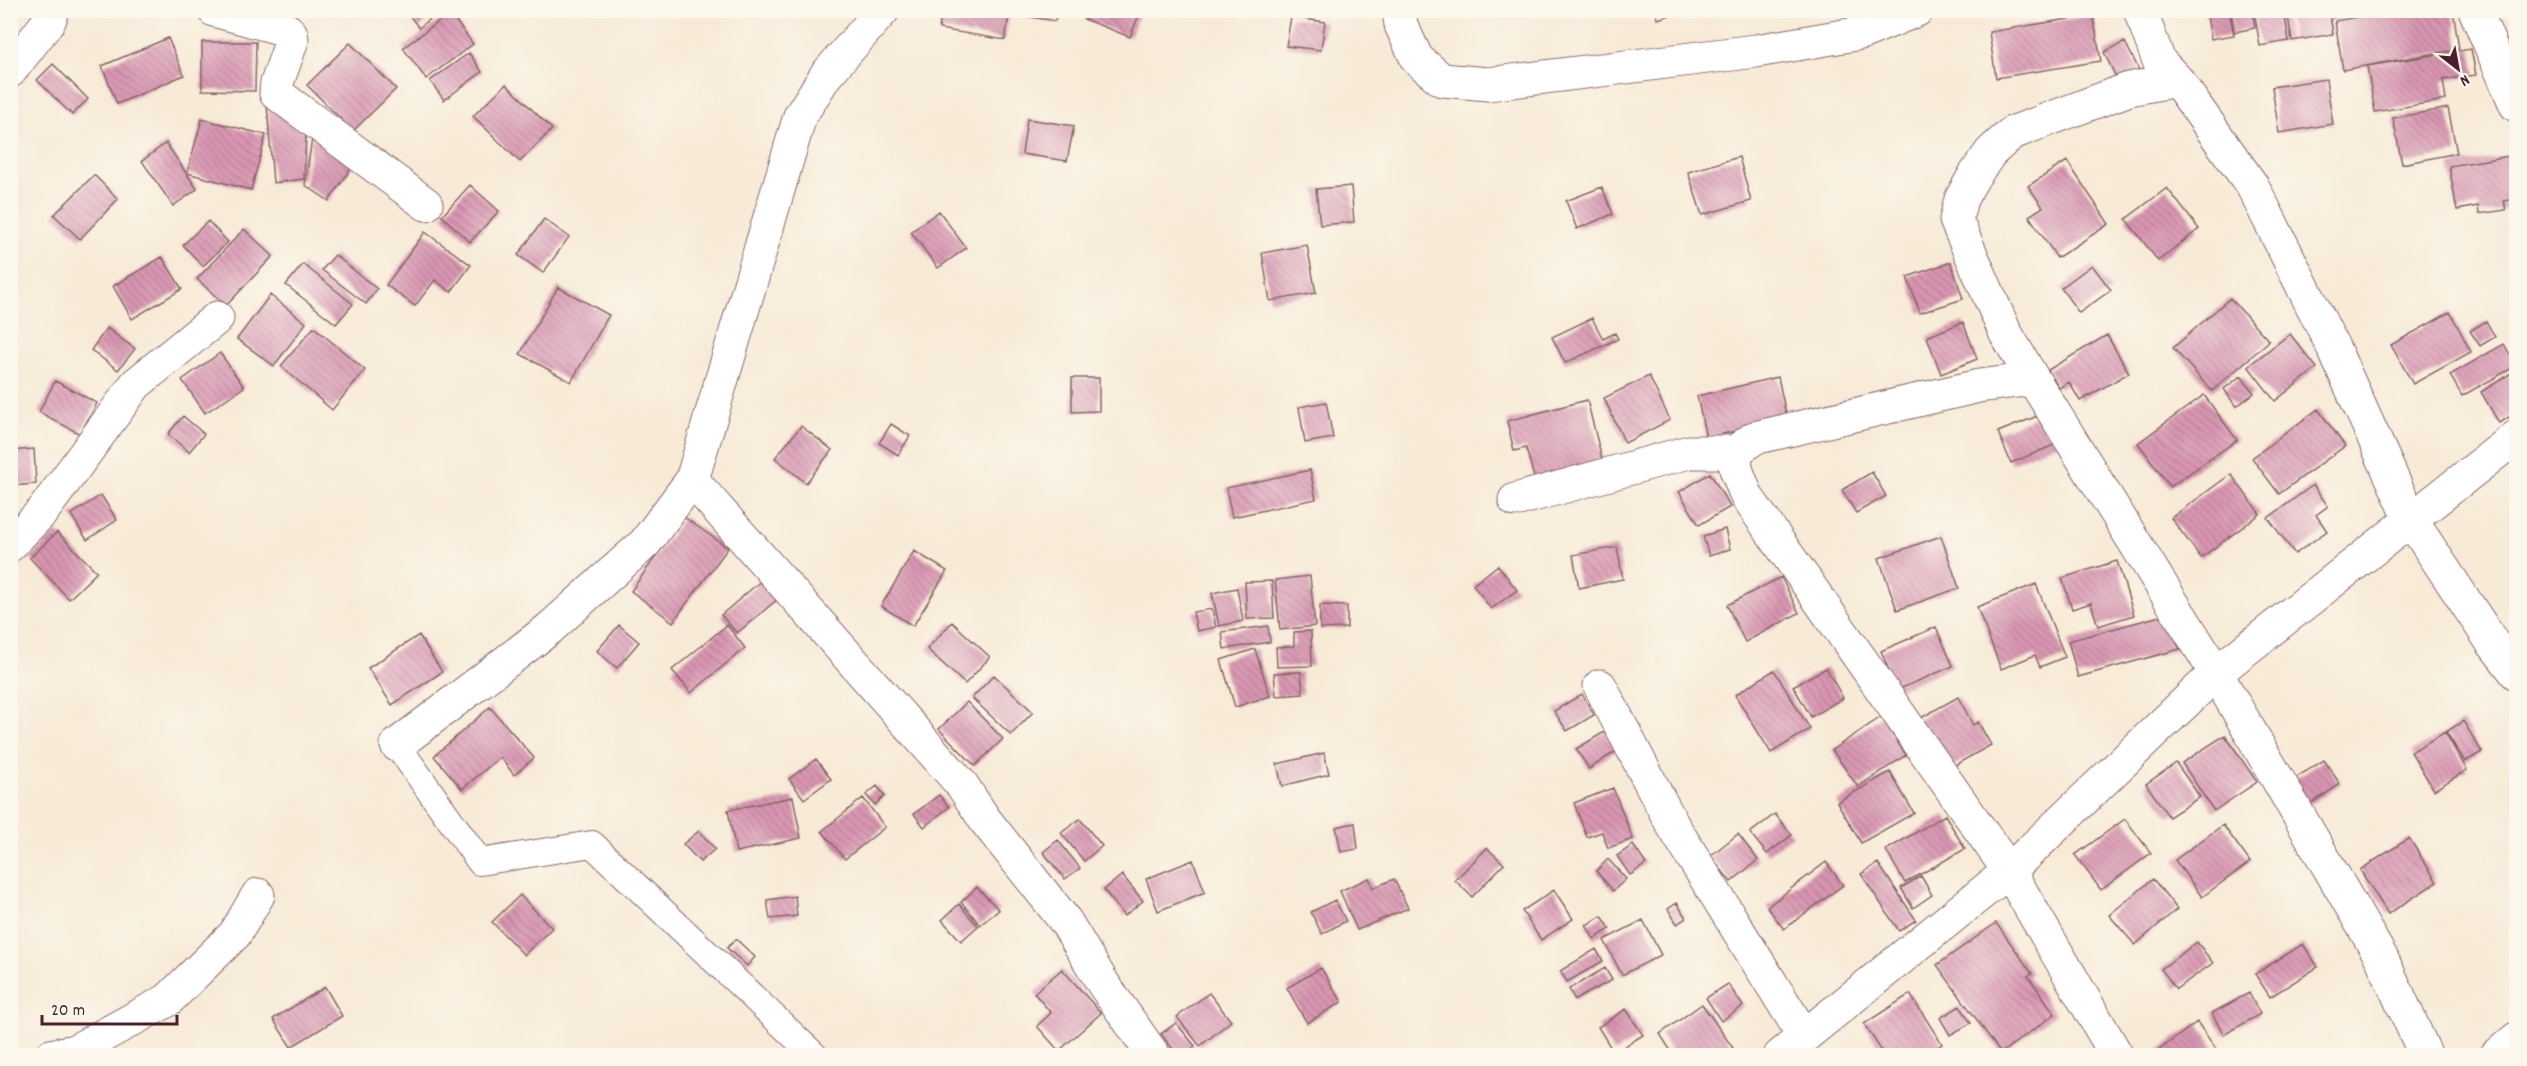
<svg xmlns="http://www.w3.org/2000/svg" width="2527" height="1066" font-family="Dekko,sans-serif">
<style>
.building{fill:url(#building-back-hatch)}
.lines{fill:none;stroke-linecap:round;stroke-linejoin:round}
.service-casing{stroke:#876667;stroke-width:28}
.minor-casing{stroke:#876667;stroke-width:35}
.service{stroke:#fff;stroke-width:26}
.minor{stroke:#fff;stroke-width:33}
</style>
<defs>
<pattern id="building-back-hatch" width="6" height="6" patternUnits="userSpaceOnUse" patternTransform="scale(1.5)"><rect width="6" height="6" fill="#d996b2"/><path d="M-1 5l2 2M0 0l6 6M5-1l2 2" fill="none" stroke="#b27a91"/></pattern>
</defs>
<rect width="100%" height="100%" fill="#fbf7ec"/>
<filter id="ink" filterUnits="userSpaceOnUse"><feTurbulence type="fractalNoise" baseFrequency=".0167" numOctaves="2"/><feDisplacementMap in="SourceGraphic" scale="12" xChannelSelector="R" yChannelSelector="G"/><feConvolveMatrix kernelMatrix="1 2 1 2 8 2 1 2 1" color-interpolation-filters="sRGB"/></filter>
<filter id="wash" filterUnits="userSpaceOnUse"><feTurbulence type="fractalNoise" baseFrequency=".008" numOctaves="4" result="noise"/><feDisplacementMap in="SourceGraphic" scale="24" xChannelSelector="R" yChannelSelector="G"/><feGaussianBlur stdDeviation="1.35" result="paint"/><feColorMatrix in="noise" values="0 0 0 0 0 0 0 0 0 0 0 0 0 0 0 0 0 1.4 0 .05"/><feComposite in="paint" operator="in"/></filter>
<g filter="url(#wash)">
<rect width="100%" height="100%" fill="#f7ead6"/>
<g id="blocks">
<path class="building" d="M 405,10 L 440,10 L 419,28 Z
M 942,10 L 1010,10 L 1005,40 L 939,29 Z
M 1018,10 L 1057,10 L 1055,21 L 1017,15 Z
M 1087,10 L 1141,10 L 1130,37 L 1084,19 Z
M 1655,10 L 1683,10 L 1683,11 L 1658,19 Z
M 2206,10 L 2229,10 L 2234,35 L 2211,39 Z
M 2231,10 L 2252,10 L 2255,28 L 2234,32 Z
M 2254,10 L 2284,10 L 2289,41 L 2260,46 Z
M 2287,10 L 2329,10 L 2333,34 L 2292,41 Z
M 2332,10 L 2369,10 L 2369,12 L 2333,18 Z
M 2395,10 L 2453,10 L 2459,49 L 2343,70 L 2335,21 Z
M 450,13 L 473,44 L 426,79 L 403,48 Z
M 2093,15 L 2101,61 L 1996,78 L 1989,32 Z
M 1291,17 L 1325,22 L 1321,50 L 1286,46 Z
M 168,38 L 184,75 L 117,104 L 102,66 Z
M 202,42 L 256,42 L 255,91 L 202,90 Z
M 2125,42 L 2141,74 L 2119,84 L 2104,52 Z
M 350,43 L 396,89 L 353,131 L 307,85 Z
M 2471,49 L 2476,75 L 2443,80 L 2446,100 L 2375,112 L 2367,66 Z
M 469,53 L 482,72 L 444,100 L 430,81 Z
M 53,64 L 88,99 L 72,115 L 37,80 Z
M 2326,79 L 2333,124 L 2279,133 L 2272,87 Z
M 506,84 L 552,129 L 520,162 L 473,116 Z
M 267,105 L 306,133 L 304,179 L 273,183 Z
M 2448,108 L 2457,153 L 2402,164 L 2393,118 Z
M 202,119 L 266,135 L 251,190 L 187,173 Z
M 1027,119 L 1074,126 L 1067,161 L 1022,154 Z
M 313,132 L 354,164 L 329,201 L 305,185 Z
M 166,143 L 197,189 L 173,206 L 142,161 Z
M 2516,155 L 2516,199 L 2504,201 L 2506,210 L 2479,214 L 2478,206 L 2457,210 L 2449,166 Z
M 1739,157 L 1751,201 L 1702,215 L 1688,172 Z
M 2067,161 L 2109,224 L 2057,258 L 2029,216 L 2043,207 L 2028,186 Z
M 94,175 L 118,199 L 80,239 L 54,215 Z
M 470,185 L 499,211 L 470,242 L 442,216 Z
M 1351,186 L 1354,222 L 1320,225 L 1316,189 Z
M 1602,187 L 1613,214 L 1577,229 L 1566,201 Z
M 2167,188 L 2199,229 L 2158,261 L 2126,219 Z
M 939,211 L 966,248 L 938,268 L 911,232 Z
M 544,219 L 569,237 L 543,273 L 518,255 Z
M 208,221 L 228,242 L 203,266 L 183,245 Z
M 244,229 L 273,256 L 226,306 L 197,279 Z
M 425,232 L 471,265 L 451,292 L 435,280 L 415,306 L 386,285 Z
M 1307,245 L 1316,293 L 1270,301 L 1262,253 Z
M 335,255 L 377,289 L 366,304 L 322,270 Z
M 162,257 L 182,289 L 132,319 L 113,286 Z
M 1951,262 L 1963,299 L 1920,313 L 1907,277 Z
M 303,264 L 353,304 L 336,324 L 286,285 Z
M 2092,265 L 2111,290 L 2079,313 L 2061,288 Z
M 558,287 L 609,315 L 571,382 L 520,354 Z
M 270,295 L 306,323 L 274,366 L 237,339 Z
M 2230,298 L 2269,341 L 2212,391 L 2173,348 Z
M 2450,312 L 2471,352 L 2413,384 L 2391,345 Z
M 1592,318 L 1603,339 L 1615,333 L 1618,339 L 1565,363 L 1552,337 Z
M 2486,321 L 2495,337 L 2480,346 L 2470,331 Z
M 1963,322 L 1977,359 L 1941,374 L 1927,337 Z
M 314,327 L 365,370 L 332,410 L 281,366 Z
M 107,328 L 135,349 L 118,370 L 91,350 Z
M 2290,334 L 2317,368 L 2275,401 L 2248,366 Z
M 2107,335 L 2129,373 L 2080,401 L 2069,382 L 2059,388 L 2048,370 Z
M 2504,344 L 2516,366 L 2462,396 L 2450,375 Z
M 220,353 L 244,387 L 205,413 L 182,380 Z
M 2513,372 L 2516,378 L 2516,413 L 2499,423 L 2481,392 Z
M 1649,376 L 1670,420 L 1625,443 L 1604,398 Z
M 2241,376 L 2254,393 L 2236,407 L 2224,389 Z
M 1778,377 L 1787,419 L 1706,438 L 1697,396 Z
M 1072,378 L 1099,378 L 1099,411 L 1072,412 Z
M 55,381 L 97,403 L 80,434 L 39,412 Z
M 2204,395 L 2237,440 L 2170,487 L 2138,443 Z
M 1587,400 L 1603,463 L 1535,481 L 1526,448 L 1514,451 L 1507,421 Z
M 1326,402 L 1333,438 L 1305,443 L 1299,407 Z
M 2318,409 L 2345,446 L 2279,494 L 2252,458 Z
M 2045,413 L 2059,443 L 2011,463 L 1998,432 Z
M 183,416 L 204,434 L 189,452 L 168,434 Z
M 891,424 L 910,436 L 898,455 L 879,443 Z
M 801,426 L 832,450 L 806,483 L 775,458 Z
M 34,449 L 36,484 L 10,486 L 10,451 Z
M 1310,470 L 1316,499 L 1232,517 L 1226,488 Z
M 1872,472 L 1886,496 L 1856,513 L 1842,490 Z
M 1710,473 L 1730,507 L 1699,525 L 1679,492 Z
M 2231,474 L 2260,514 L 2201,558 L 2171,518 Z
M 2313,485 L 2328,506 L 2316,515 L 2327,531 L 2295,554 L 2268,518 Z
M 101,495 L 117,520 L 87,540 L 71,515 Z
M 684,517 L 728,548 L 673,622 L 631,591 Z
M 1725,529 L 1730,549 L 1709,556 L 1703,536 Z
M 57,532 L 97,572 L 69,599 L 30,558 Z
M 1941,536 L 1959,588 L 1897,610 L 1879,558 Z
M 1617,547 L 1623,579 L 1579,588 L 1573,555 Z
M 914,551 L 947,571 L 913,626 L 881,606 Z
M 2117,561 L 2134,615 L 2098,626 L 2091,603 L 2072,609 L 2062,578 Z
M 1498,565 L 1517,590 L 1491,609 L 1473,585 Z
M 769,574 L 785,593 L 737,633 L 721,615 Z
M 1310,576 L 1315,626 L 1280,630 L 1275,580 Z
M 1781,577 L 1799,613 L 1745,642 L 1727,605 Z
M 1272,581 L 1274,618 L 1247,619 L 1245,582 Z
M 2036,584 L 2065,657 L 2040,667 L 2035,655 L 2001,669 L 1977,607 Z
M 1237,588 L 1243,621 L 1219,626 L 1212,593 Z
M 1320,605 L 1347,606 L 1347,628 L 1320,629 Z
M 1212,609 L 1216,627 L 1197,631 L 1193,612 Z
M 2164,615 L 2180,649 L 2078,677 L 2068,641 Z
M 952,622 L 990,657 L 965,684 L 927,649 Z
M 619,625 L 639,642 L 617,668 L 597,651 Z
M 727,625 L 745,648 L 691,693 L 672,670 Z
M 1268,626 L 1270,642 L 1224,649 L 1222,632 Z
M 1936,627 L 1953,666 L 1897,690 L 1881,651 Z
M 1311,631 L 1312,666 L 1277,667 L 1276,647 L 1294,646 L 1294,632 Z
M 419,635 L 442,672 L 392,705 L 368,668 Z
M 1255,649 L 1270,696 L 1235,707 L 1221,660 Z
M 1826,668 L 1843,698 L 1811,717 L 1793,686 Z
M 1774,670 L 1810,729 L 1771,753 L 1735,695 Z
M 1301,672 L 1303,694 L 1276,696 L 1274,673 Z
M 994,675 L 1033,712 L 1011,735 L 972,698 Z
M 1582,694 L 1594,715 L 1567,731 L 1554,711 Z
M 1958,697 L 1973,725 L 1978,722 L 1991,745 L 1946,770 L 1917,720 Z
M 967,702 L 1003,739 L 975,766 L 939,729 Z
M 490,707 L 534,758 L 514,775 L 500,757 L 462,789 L 434,756 Z
M 1881,717 L 1906,755 L 1858,787 L 1832,750 Z
M 2463,721 L 2482,752 L 2465,762 L 2446,732 Z
M 1606,731 L 1618,750 L 1589,769 L 1576,749 Z
M 2445,732 L 2467,770 L 2434,790 L 2411,752 Z
M 2225,735 L 2257,782 L 2214,811 L 2182,763 Z
M 1324,753 L 1329,774 L 1282,786 L 1277,764 Z
M 816,759 L 831,779 L 804,799 L 789,779 Z
M 2324,760 L 2340,784 L 2309,805 L 2292,780 Z
M 2176,763 L 2200,797 L 2169,817 L 2146,784 Z
M 1890,772 L 1914,813 L 1861,843 L 1837,802 Z
M 877,786 L 885,796 L 875,805 L 866,795 Z
M 1613,788 L 1633,839 L 1608,848 L 1602,832 L 1587,837 L 1574,803 Z
M 939,795 L 949,807 L 924,827 L 914,814 Z
M 793,797 L 801,838 L 736,852 L 728,810 Z
M 863,798 L 885,827 L 845,859 L 822,831 Z
M 1775,814 L 1792,835 L 1767,854 L 1750,833 Z
M 1945,815 L 1965,849 L 1905,883 L 1886,850 Z
M 1080,819 L 1102,846 L 1084,861 L 1061,833 Z
M 2125,819 L 2151,853 L 2101,890 L 2075,855 Z
M 1355,823 L 1358,849 L 1341,852 L 1336,827 Z
M 2223,825 L 2250,862 L 2202,897 L 2175,860 Z
M 699,831 L 715,849 L 700,862 L 683,844 Z
M 1738,834 L 1758,860 L 1731,882 L 1710,856 Z
M 2409,838 L 2437,882 L 2388,914 L 2360,870 Z
M 1058,840 L 1080,868 L 1065,879 L 1043,852 Z
M 1633,845 L 1646,864 L 1630,875 L 1617,856 Z
M 1487,848 L 1504,864 L 1472,897 L 1455,880 Z
M 1608,859 L 1626,879 L 1613,891 L 1596,871 Z
M 1193,860 L 1205,892 L 1158,911 L 1146,879 Z
M 1826,862 L 1843,885 L 1784,929 L 1767,907 Z
M 1878,863 L 1916,920 L 1899,931 L 1861,874 Z
M 1122,875 L 1143,901 L 1124,916 L 1104,890 Z
M 1921,876 L 1932,895 L 1913,908 L 1901,888 Z
M 1369,878 L 1373,888 L 1394,879 L 1408,908 L 1357,930 L 1340,891 Z
M 2153,879 L 2177,909 L 2135,945 L 2109,915 Z
M 977,887 L 999,910 L 980,925 L 961,902 Z
M 1554,890 L 1573,919 L 1541,940 L 1522,911 Z
M 520,895 L 552,928 L 524,955 L 492,922 Z
M 795,896 L 797,916 L 770,919 L 767,900 Z
M 1335,900 L 1346,921 L 1322,934 L 1311,912 Z
M 1677,903 L 1686,918 L 1677,924 L 1668,909 Z
M 959,904 L 978,926 L 961,941 L 942,920 Z
M 1602,916 L 1610,929 L 1594,939 L 1586,925 Z
M 1643,920 L 1661,955 L 1622,975 L 1604,940 Z
M 1996,923 L 2032,973 L 2028,976 L 2055,1014 L 2001,1053 L 1937,965 Z
M 736,939 L 755,957 L 747,966 L 727,948 Z
M 2197,942 L 2213,963 L 2176,989 L 2161,969 Z
M 2303,944 L 2318,967 L 2270,997 L 2255,974 Z
M 1596,949 L 1603,961 L 1567,982 L 1560,971 Z
M 1321,968 L 1342,1002 L 1307,1023 L 1287,988 Z
M 1605,968 L 1612,980 L 1575,1000 L 1569,989 Z
M 1062,969 L 1101,1013 L 1059,1051 L 1037,1026 L 1051,1013 L 1034,993 Z
M 1728,984 L 1743,1006 L 1721,1021 L 1706,998 Z
M 325,987 L 342,1016 L 291,1047 L 273,1019 Z
M 1209,993 L 1231,1021 L 1200,1046 L 1177,1017 Z
M 2249,993 L 2260,1014 L 2224,1035 L 2212,1013 Z
M 1910,994 L 1942,1044 L 1925,1056 L 1919,1056 L 1914,1048 L 1903,1056 L 1885,1056 L 1864,1024 Z
M 1702,1004 L 1733,1048 L 1722,1056 L 1674,1056 L 1660,1034 Z
M 1960,1006 L 1971,1023 L 1950,1035 L 1940,1018 Z
M 1626,1009 L 1643,1035 L 1614,1053 L 1598,1027 Z
M 2197,1022 L 2221,1056 L 2151,1056 Z
M 1176,1023 L 1195,1046 L 1183,1056 L 1178,1056 L 1161,1034 Z"/>
</g>
</g>
<g filter="url(#ink)">
<use href="#blocks" fill-opacity="0" stroke="#876667" stroke-width="1.5"/>
<g class="lines">
<g class="service-casing">
<path id="service" d="M 397,745 L 480,862 L 592,844 L 815,1056"/>
</g>
<g class="minor-casing">
<path id="minor" d="M 214,10 L 287,30 L 291,34 L 292,40 L 277,83 L 276,93 L 426,204
M 883,10 L 826,75 L 800,116 L 692,480 L 962,785 L 985,820 L 1066,922 L 1104,985 L 1154,1056
M 1399,10 L 1401,25 L 1417,59 L 1442,80 L 1488,84 L 1756,51 L 1861,33 L 1917,10
M 2140,10 L 2159,61 L 2177,80 L 2253,187 L 2333,347 L 2411,520 L 2492,642 L 2516,673
M 2475,10 L 2516,105
M 10,71 L 49,21 L 53,10
M 2033,379 L 2005,332 L 1956,220 L 1961,199 L 1974,176 L 1991,152 L 2012,133 L 2129,89 L 2177,80
M 1515,500 L 1689,452 L 1735,452
M 10,545 L 42,512 L 136,384 L 217,318
M 1600,686 L 1672,824 L 1804,1036
M 397,745 L 549,629 L 645,543 L 692,480
M 51,1056 L 75,1051 L 168,1000 L 235,934 L 258,895
M 1780,1056 L 2009,871 L 2216,673 L 2516,437
M 2117,1056 L 2009,871 L 1747,497 L 1736,469 L 1735,452 L 1754,438 L 1979,386 L 2033,379 L 2216,673 L 2381,957 L 2426,1056
M 2496,1056 L 2516,1039"/>
</g>
<use href="#service" class="service"/>
<use href="#minor" class="minor"/>
</g>
</g>
<rect width="2527" height="1066" fill="none" stroke="#fbf7ec" stroke-width="36"/>
<g transform="translate(2458 69) rotate(149)" stroke="#fbf7ec" stroke-width="4.5" paint-order="stroke">
<path d="M0-4.5L10 22L0 15L-10 22Z" fill="#4a1f2b"/>
<text y="-9" font-size="16" font-weight="bold" text-anchor="middle" fill="#4a1f2b">N</text>
</g>
<path d="M42 1015v9h135v-9" fill="none" stroke="#4a1f2b" stroke-width="3"/>
<text x="51" y="1015" font-size="18" fill="#4a1f2b" stroke="#fbf7ec" stroke-width="4.5" paint-order="stroke">20 m</text>
</svg>
